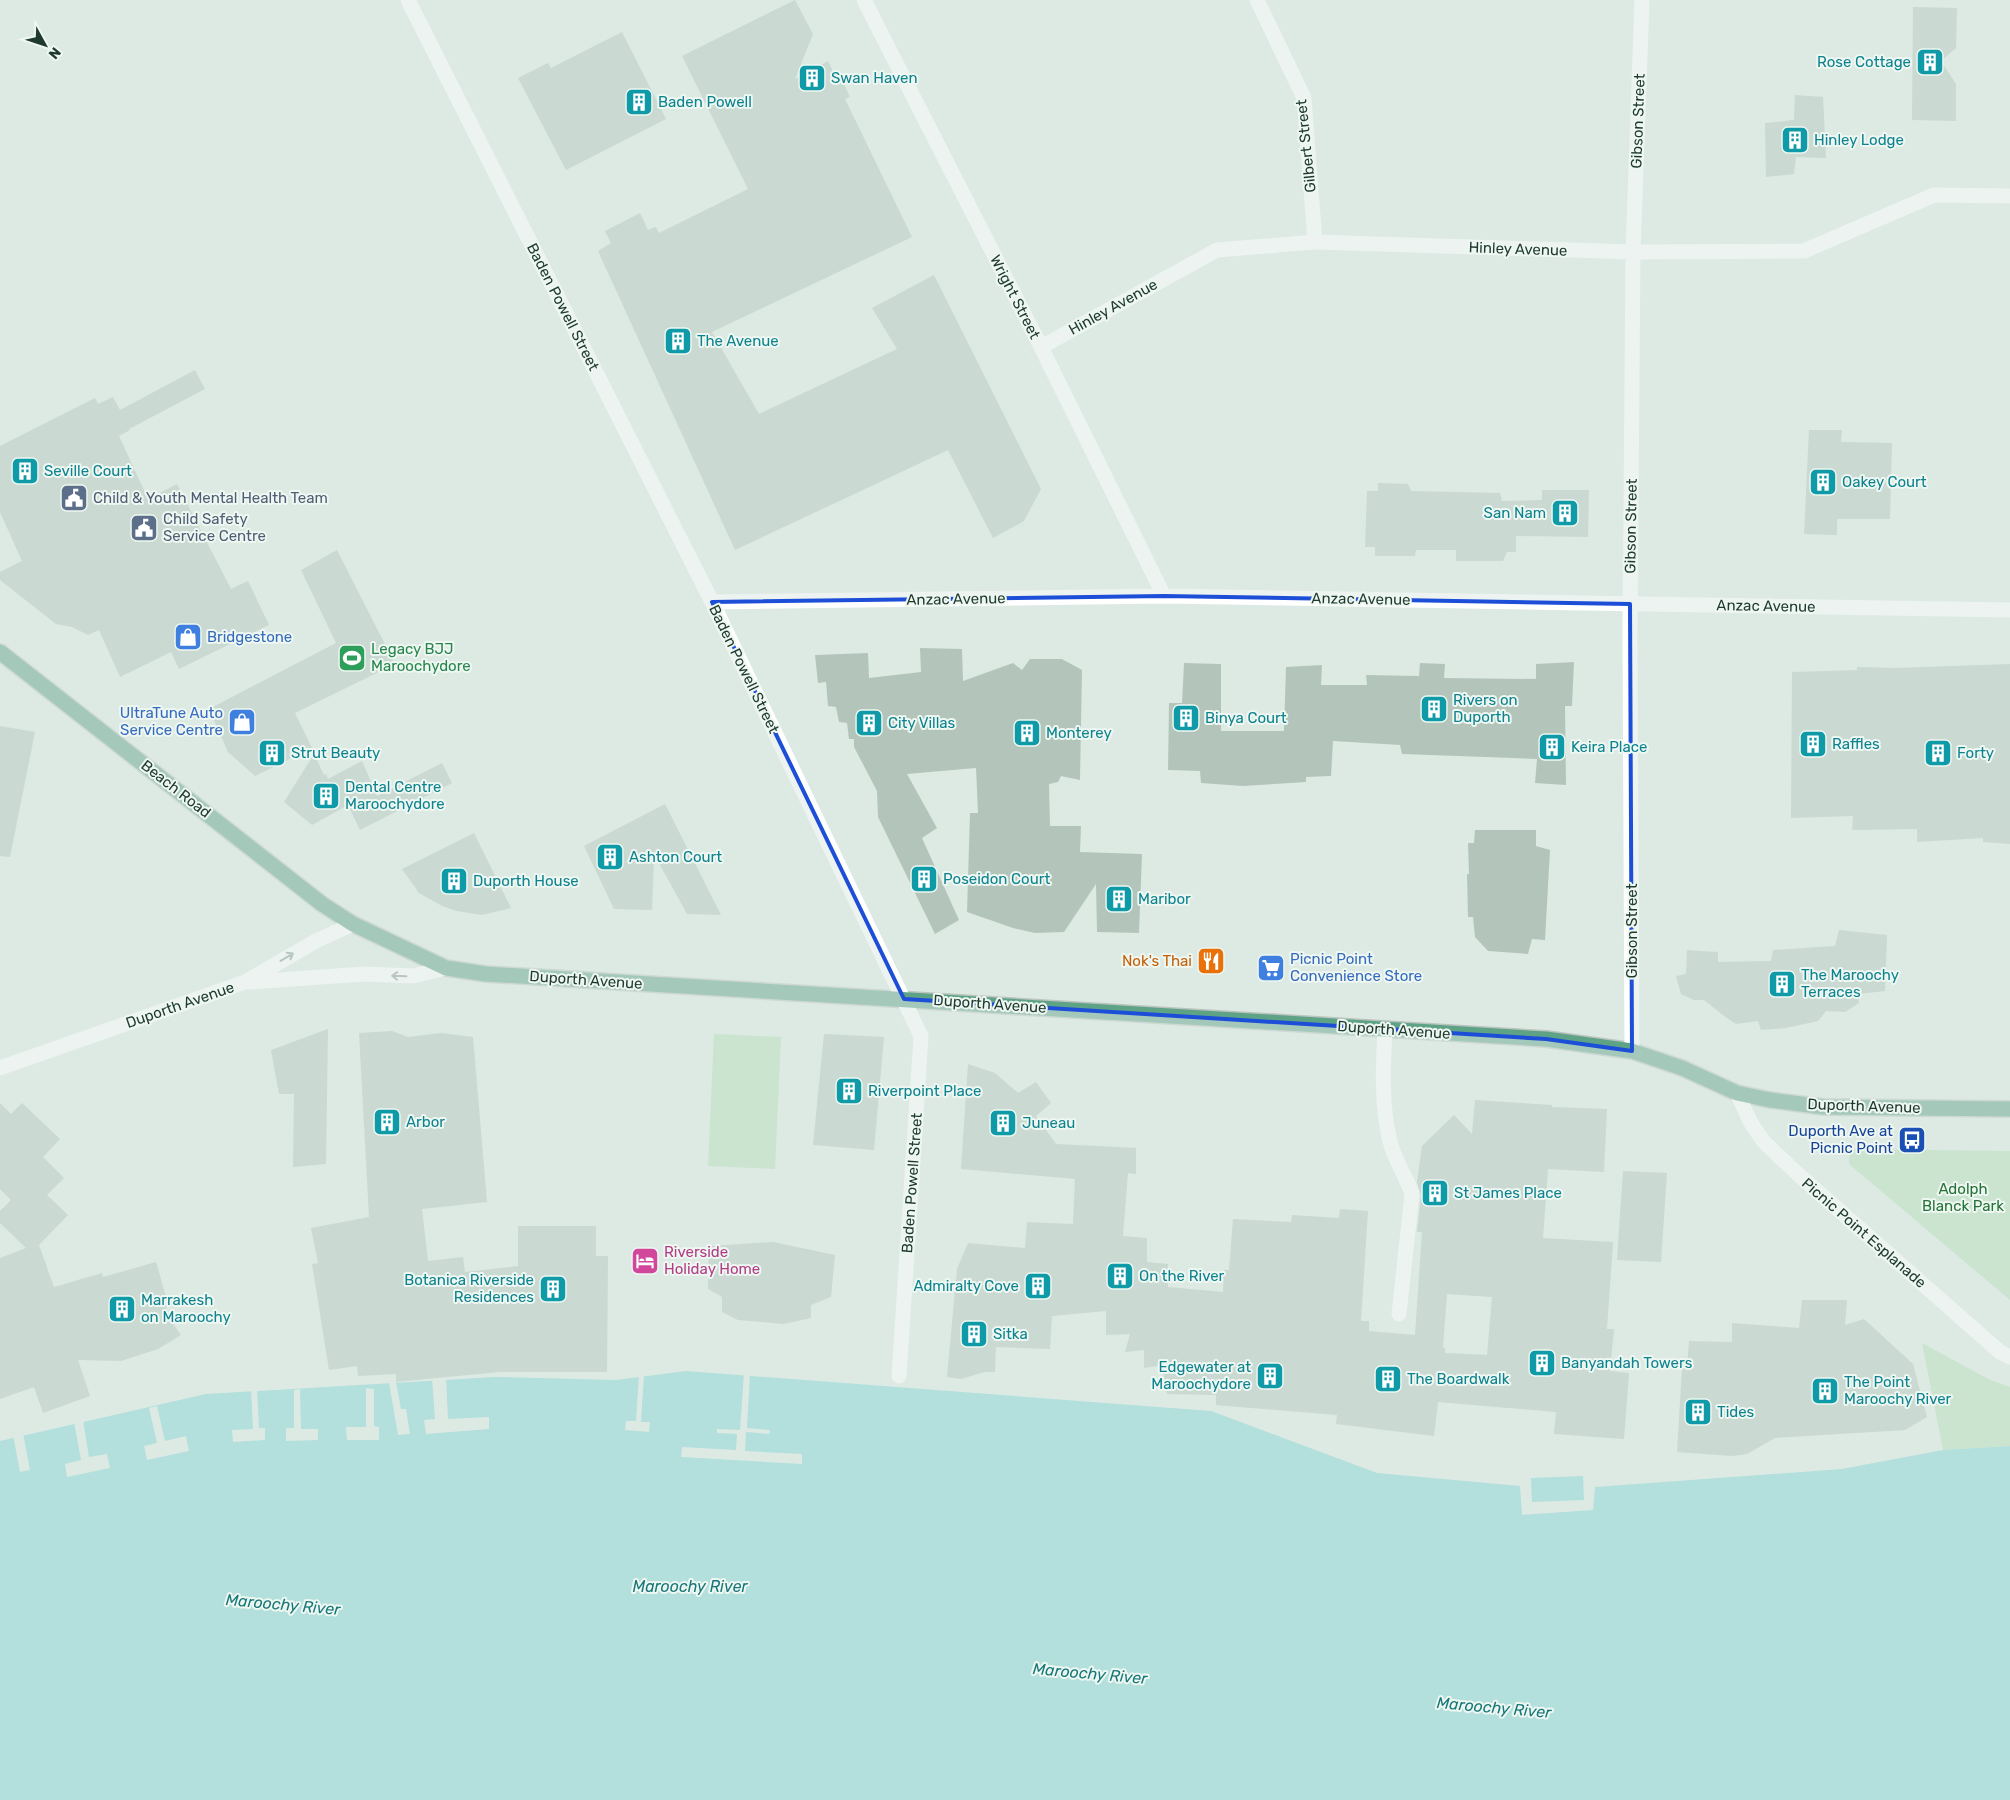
<svg xmlns="http://www.w3.org/2000/svg" width="2010" height="1800" font-family="Rubik,sans-serif">
<style>
.green{fill:#b4ddb9}
.water{fill:#81d3d3}
.pier{fill:#ddeae3}
.building{fill:#b3c5bb;fill-rule:evenodd}
.lines{fill:none;stroke-linecap:round;stroke-linejoin:round}
.major-casing{stroke:#bcc4c0;stroke-width:18}
.minor{stroke:#fff;stroke-width:15}
.major{stroke:#5fa387;stroke-width:15}
.oneway{stroke:#8e9c96}
.marked{fill:none;stroke:#1d4ed8;stroke-width:4;stroke-linejoin:round}
.labels{text-anchor:middle;stroke-width:4;stroke-linejoin:round;paint-order:stroke}
.culture-label{font-size:15px;fill:#0d838f;stroke:#eef7f1;text-anchor:start}
.street-label{font-size:15px;fill:#1e3a2e;stroke:#eef7f1}
.service-label{font-size:15px;fill:#4e5e75;stroke:#eef7f1;text-anchor:start}
.shop-label{font-size:15px;fill:#366cbe;stroke:#eef7f1;text-anchor:start}
.leisure-label{font-size:15px;fill:#27864d;stroke:#eef7f1;text-anchor:start}
.food-label{font-size:15px;fill:#c56008;stroke:#eef7f1;text-anchor:end}
.transit-label{font-size:15px;fill:#164399;stroke:#eef7f1;text-anchor:end}
.park-label{font-size:15px;fill:#267338;stroke:#eef7f1}
.hotel-label{font-size:15px;fill:#b23c85;stroke:#eef7f1;text-anchor:start}
.water-label{font-size:16px;font-style:italic;fill:#167779;stroke:#eef7f1}
</style>
<rect width="100%" height="100%" fill="#ddeae3"/>
<path class="green" d="M 714,1034 L 781,1037 L 775,1169 L 708,1166 Z
M 1850,1149 L 2010,1151 L 2010,1300 L 1849,1164 Z
M 1922,1343 L 1990,1380 L 2010,1387 L 2010,1446 L 1943,1450 Z"/>
<path class="water" d="M 686,1371 L 1211,1411 L 1377,1473 L 1520,1486 L 1522,1515 L 1593,1510 L 1595,1487 L 1842,1469 L 1943,1450 L 2010,1446 L 2010,1800 L 0,1800 L 0,1441 L 206,1394 L 495,1377 L 616,1380 Z
M 1583,1476 L 1584,1500 L 1532,1502 L 1531,1478 Z"/>
<path class="pier" d="M 744,1373 L 750,1374 L 747,1428 L 770,1430 L 769,1434 L 746,1432 L 745,1451 L 802,1454 L 802,1464 L 681,1457 L 682,1447 L 736,1450 L 737,1434 L 717,1433 L 717,1429 L 740,1430 Z
M 639,1374 L 644,1374 L 641,1422 L 650,1422 L 649,1432 L 625,1430 L 626,1421 L 636,1421 Z
M 446,1377 L 448,1419 L 489,1417 L 489,1429 L 426,1434 L 424,1420 L 435,1419 L 432,1378 Z
M 396,1382 L 401,1409 L 406,1409 L 410,1434 L 398,1435 L 389,1383 Z
M 366,1388 L 374,1389 L 374,1426 L 379,1427 L 379,1440 L 347,1440 L 346,1427 L 366,1427 Z
M 251,1389 L 257,1389 L 259,1428 L 265,1428 L 265,1440 L 233,1442 L 232,1430 L 253,1429 Z
M 300,1389 L 301,1429 L 318,1429 L 318,1440 L 286,1441 L 286,1428 L 294,1428 L 294,1390 Z
M 157,1406 L 165,1441 L 186,1436 L 189,1451 L 147,1460 L 144,1446 L 157,1443 L 149,1408 Z
M 83,1420 L 89,1457 L 107,1454 L 110,1468 L 67,1477 L 65,1464 L 81,1460 L 74,1422 Z
M 23,1433 L 30,1470 L 20,1472 L 13,1435 Z"/>
<path class="building" d="M 795,0 L 813,34 L 795,79 L 828,61 L 836,78 L 840,76 L 850,97 L 845,99 L 912,237 L 712,332 L 759,414 L 897,349 L 872,308 L 934,275 L 1041,489 L 1024,521 L 993,538 L 948,450 L 735,550 L 598,251 L 611,243 L 605,231 L 640,213 L 648,230 L 656,227 L 659,233 L 748,189 L 682,56 Z
M 1913,7 L 1957,8 L 1956,48 L 1941,61 L 1956,84 L 1956,121 L 1912,120 Z
M 622,32 L 666,119 L 566,170 L 518,78 L 548,63 L 551,68 Z
M 1795,95 L 1823,97 L 1826,158 L 1796,157 L 1794,174 L 1766,177 L 1765,123 L 1794,120 Z
M 195,370 L 205,389 L 129,429 L 130,430 L 119,436 L 148,499 L 177,484 L 231,589 L 248,581 L 269,625 L 179,669 L 171,652 L 120,677 L 99,630 L 88,635 L 72,627 L 56,624 L 0,580 L 0,572 L 22,561 L 0,512 L 0,446 L 95,398 L 98,404 L 113,397 L 120,410 Z
M 1809,430 L 1842,430 L 1841,442 L 1892,443 L 1890,519 L 1837,519 L 1837,535 L 1804,534 Z
M 1378,483 L 1408,484 L 1411,491 L 1500,493 L 1502,501 L 1542,500 L 1542,490 L 1589,490 L 1588,537 L 1516,536 L 1516,552 L 1507,552 L 1503,561 L 1456,561 L 1456,550 L 1416,550 L 1415,556 L 1375,556 L 1375,547 L 1365,547 L 1367,491 L 1378,491 Z
M 337,550 L 395,664 L 295,713 L 312,748 L 255,776 L 228,752 L 209,709 L 336,643 L 301,570 Z
M 920,648 L 962,649 L 963,681 L 1013,663 L 1022,670 L 1030,659 L 1062,659 L 1082,670 L 1080,780 L 1061,776 L 1058,782 L 1049,784 L 1050,826 L 1081,826 L 1080,852 L 1142,854 L 1139,933 L 1097,932 L 1096,884 L 1064,932 L 1035,933 L 1013,928 L 967,912 L 970,813 L 978,813 L 976,768 L 907,774 L 937,828 L 922,838 L 959,920 L 935,934 L 878,817 L 877,791 L 854,747 L 854,739 L 849,739 L 847,723 L 839,722 L 836,707 L 828,706 L 826,682 L 818,683 L 815,655 L 868,653 L 869,678 L 921,672 Z
M 1574,662 L 1572,706 L 1565,706 L 1566,785 L 1535,783 L 1537,759 L 1402,754 L 1400,745 L 1333,741 L 1331,776 L 1306,777 L 1306,782 L 1243,786 L 1201,783 L 1200,771 L 1168,770 L 1169,703 L 1182,703 L 1184,663 L 1221,664 L 1221,731 L 1284,731 L 1286,667 L 1322,665 L 1321,685 L 1367,685 L 1366,675 L 1419,676 L 1420,663 L 1445,664 L 1444,678 L 1536,679 L 1536,664 Z
M 2010,664 L 2010,844 L 1983,842 L 1983,838 L 1917,842 L 1917,829 L 1852,830 L 1853,816 L 1791,818 L 1792,672 L 1857,670 L 1857,667 L 1896,668 Z
M 0,726 L 35,732 L 10,857 L 0,856 Z
M 314,754 L 324,775 L 326,774 L 328,779 L 362,761 L 377,796 L 442,763 L 452,783 L 360,830 L 348,805 L 312,825 L 284,802 Z
M 665,804 L 721,915 L 687,914 L 654,854 L 652,910 L 614,909 L 584,846 Z
M 1475,830 L 1536,830 L 1536,846 L 1550,850 L 1545,940 L 1532,939 L 1528,954 L 1488,951 L 1475,937 L 1473,917 L 1468,917 L 1467,874 L 1469,874 L 1468,843 L 1474,843 Z
M 474,833 L 511,908 L 482,915 L 457,911 L 442,906 L 419,893 L 402,869 Z
M 1839,930 L 1887,935 L 1885,991 L 1858,994 L 1859,1003 L 1845,1012 L 1826,1011 L 1818,1021 L 1786,1028 L 1761,1030 L 1758,1021 L 1736,1024 L 1724,1016 L 1704,1000 L 1694,1000 L 1681,994 L 1676,976 L 1686,974 L 1687,950 L 1718,952 L 1718,962 L 1771,961 L 1773,950 L 1835,946 Z
M 328,1029 L 326,1164 L 293,1167 L 294,1094 L 279,1094 L 271,1050 Z
M 392,1031 L 408,1037 L 441,1033 L 473,1037 L 487,1202 L 422,1209 L 428,1261 L 463,1257 L 465,1272 L 518,1266 L 518,1226 L 596,1226 L 596,1256 L 608,1256 L 607,1372 L 499,1372 L 396,1382 L 396,1374 L 358,1376 L 357,1366 L 329,1370 L 312,1264 L 318,1263 L 311,1228 L 369,1217 L 359,1033 Z
M 824,1034 L 884,1037 L 874,1150 L 813,1145 Z
M 968,1064 L 995,1073 L 1018,1093 L 1036,1082 L 1051,1103 L 1036,1116 L 1056,1144 L 1136,1148 L 1136,1174 L 1128,1173 L 1123,1236 L 1147,1238 L 1147,1262 L 1168,1264 L 1168,1287 L 1223,1292 L 1224,1270 L 1229,1270 L 1233,1219 L 1291,1222 L 1292,1215 L 1339,1218 L 1340,1209 L 1368,1211 L 1361,1321 L 1369,1321 L 1369,1331 L 1415,1335 L 1422,1232 L 1417,1232 L 1421,1195 L 1417,1182 L 1422,1146 L 1454,1115 L 1472,1134 L 1475,1100 L 1552,1105 L 1552,1107 L 1607,1109 L 1604,1172 L 1548,1169 L 1543,1238 L 1613,1242 L 1607,1329 L 1614,1329 L 1610,1371 L 1629,1373 L 1624,1439 L 1554,1434 L 1556,1412 L 1438,1402 L 1434,1436 L 1336,1424 L 1337,1415 L 1216,1405 L 1216,1395 L 1167,1394 L 1162,1365 L 1144,1368 L 1144,1350 L 1125,1352 L 1130,1334 L 1106,1335 L 1106,1311 L 1052,1316 L 1050,1349 L 996,1347 L 995,1372 L 984,1372 L 961,1379 L 947,1377 L 957,1269 L 968,1243 L 1025,1248 L 1027,1222 L 1073,1224 L 1075,1179 L 961,1169 ZM 1447,1294 L 1492,1297 L 1487,1355 L 1445,1353 L 1445,1348 L 1443,1348 Z
M 0,1103 L 11,1114 L 22,1103 L 60,1139 L 43,1157 L 64,1178 L 47,1195 L 68,1215 L 39,1245 L 54,1287 L 102,1273 L 103,1277 L 156,1262 L 167,1300 L 166,1314 L 181,1335 L 158,1349 L 121,1361 L 78,1360 L 90,1396 L 43,1413 L 34,1387 L 0,1399 L 0,1258 L 26,1248 L 0,1223 L 0,1211 L 11,1200 L 0,1189 Z
M 1623,1171 L 1667,1173 L 1661,1262 L 1617,1260 Z
M 773,1242 L 835,1255 L 831,1297 L 811,1305 L 811,1318 L 784,1324 L 738,1320 L 722,1312 L 722,1297 L 708,1289 L 709,1246 Z
M 1802,1300 L 1847,1300 L 1845,1325 L 1864,1319 L 1913,1364 L 1927,1417 L 1905,1430 L 1775,1438 L 1747,1454 L 1733,1456 L 1677,1452 L 1682,1368 L 1687,1368 L 1689,1341 L 1732,1342 L 1732,1323 L 1799,1328 Z"/>
<g class="lines">
<g class="major-casing">
<path id="major" d="M 0,652 L 322,904 L 353,924 L 446,968 L 486,974 L 1546,1039 L 1632,1051 L 1682,1068 L 1737,1093 L 1770,1100 L 1824,1107 L 2010,1109"/>
</g>
<path class="minor" d="M 408,0 L 712,602 L 921,1036 L 899,1376
M 864,0 L 1041,347 L 1164,596
M 1257,0 L 1304,98 L 1315,242
M 1041,347 L 1217,250 L 1315,242 L 1633,252 L 1804,251 L 1934,195 L 2010,196
M 712,602 L 1164,596 L 2010,610
M 249,982 L 364,974 L 413,976 L 446,968
M 1385,1029 C 1383,1066 1381,1105 1390,1141 C 1394,1160 1406,1175 1412,1194 L 1399,1314
M 1632,1051 L 1630,635 L 1633,252 L 1642,0
M 0,1068 L 245,982 L 316,941 L 353,924
M 1737,1093 L 1751,1123 L 1764,1142 L 1799,1175 L 2000,1352 L 2010,1357"/>
<use href="#major" class="major"/>
</g>
<defs><path id="oneway-shaft" d="M-6 0H5M1.5-3L5.5 0L1.5 3" fill="none" stroke-width="1.6" stroke-linecap="round" stroke-linejoin="round" transform="scale(1.25)"/></defs>
<g class="oneway">
<use href="#oneway-shaft" transform="translate(287 957) rotate(-31)"/>
<use href="#oneway-shaft" transform="translate(399 976) rotate(-178)"/>
</g>
<path d="M0 0H2010V1800H0ZM 1164,596 L 1630,604 L 1632,1051 L 1546,1039 L 904,999 L 712,602 Z" fill="#ddeae3" fill-opacity=".55" fill-rule="evenodd"/>
<path class="marked" d="M 1164,596 L 1630,604 L 1632,1051 L 1546,1039 L 904,999 L 712,602 Z"/>
<defs>
<g id="building-square" transform="scale(1.4375)"><rect x="-9" y="-9" width="18" height="18" rx="4" fill="#0f9aa8" stroke="#eef7f1"/><path d="M-4-6H4V6H1V3H-1V6H-4ZM-2.5-4.3h1.7v1.8h-1.7ZM.8-4.3h1.7v1.8H.8ZM-2.5-1h1.7V.8h-1.7ZM.8-1h1.7V.8H.8Z" fill="#fff"/></g>
<g id="civic-square" transform="scale(1.4375)"><rect x="-9" y="-9" width="18" height="18" rx="4" fill="#5c6f8a" stroke="#eef7f1"/><path d="M-.6-6.5H3V-4.5H.6V-3L4-1V1h2V6H-6V1h2V-1L-.6-3ZM-1.2 2.5V6h2.4V2.5Z" fill="#fff"/></g>
<g id="shop-square" transform="scale(1.4375)"><rect x="-9" y="-9" width="18" height="18" rx="4" fill="#3f7fe0" stroke="#eef7f1"/><path d="M-5-2.5h2.3a2.7 3.5 0 0 1 5.4 0H5L5.5 6h-11ZM-1.5-2.5h3a1.5 2.3 0 0 0-3 0Z" fill="#fff"/></g>
<g id="stadium-square" transform="scale(1.4375)"><rect x="-9" y="-9" width="18" height="18" rx="4" fill="#2e9e5b" stroke="#eef7f1"/><path d="M0-5a6.5 5 0 1 0 0 10a6.5 5 0 1 0 0-10ZM-3.5-1.8h7v3.6h-7Z" fill="#fff"/></g>
<g id="restaurant-square" transform="scale(1.4375)"><rect x="-9" y="-9" width="18" height="18" rx="4" fill="#e8710a" stroke="#eef7f1"/><path d="M-5-6h1v4h1v-4h1v4h1v-4h1v5L-1.5 .5V6h-2V.5L-5-1ZM5-6V6H3V1.5H1.5Q1.5-4 5-6Z" fill="#fff"/></g>
<g id="supermarket-square" transform="scale(1.4375)"><rect x="-9" y="-9" width="18" height="18" rx="4" fill="#3f7fe0" stroke="#eef7f1"/><path d="M-6-5.5h2.5l.6 2H6L4.5 2H-2.5L-4.4-4H-6ZM-1.5 3.2a1.3 1.3 0 1 0 .1 0ZM3 3.2a1.3 1.3 0 1 0 .1 0Z" fill="#fff"/></g>
<g id="bus-square" transform="scale(1.4375)"><rect x="-9" y="-9" width="18" height="18" rx="4" fill="#1a4fb4" stroke="#eef7f1"/><path d="M-5-6H5V4H4V6H2V4H-2V6H-4V4H-5ZM-3.5-4V0h7V-4ZM-3.5 1.2v1.5H-2V1.2ZM2 1.2v1.5H3.5V1.2Z" fill="#fff"/></g>
<g id="hotel-square" transform="scale(1.4375)"><rect x="-9" y="-9" width="18" height="18" rx="4" fill="#d1479c" stroke="#eef7f1"/><path d="M-6-4.5h1.5V1H6V5H4.5V3h-9V5H-6ZM-4 0a1.8 1.8 0 1 1 3.6 0ZM.5 0V-2.5h3Q6-2.5 6 0Z" fill="#fff"/></g>
</defs>
<g fill-rule="evenodd">
<use href="#building-square" x="1930" y="62"/>
<use href="#building-square" x="812" y="78"/>
<use href="#building-square" x="639" y="102"/>
<use href="#building-square" x="1795" y="140"/>
<use href="#building-square" x="678" y="341"/>
<use href="#building-square" x="25" y="471"/>
<use href="#building-square" x="1823" y="482"/>
<use href="#civic-square" x="74" y="498"/>
<use href="#building-square" x="1565" y="513"/>
<use href="#civic-square" x="144" y="528"/>
<use href="#shop-square" x="188" y="637"/>
<use href="#stadium-square" x="352" y="658"/>
<use href="#building-square" x="1434" y="709"/>
<use href="#building-square" x="1186" y="718"/>
<use href="#shop-square" x="242" y="722"/>
<use href="#building-square" x="869" y="723"/>
<use href="#building-square" x="1027" y="733"/>
<use href="#building-square" x="1813" y="744"/>
<use href="#building-square" x="1552" y="747"/>
<use href="#building-square" x="272" y="753"/>
<use href="#building-square" x="1938" y="753"/>
<use href="#building-square" x="326" y="796"/>
<use href="#building-square" x="610" y="857"/>
<use href="#building-square" x="924" y="879"/>
<use href="#building-square" x="454" y="881"/>
<use href="#building-square" x="1119" y="899"/>
<use href="#restaurant-square" x="1211" y="961"/>
<use href="#supermarket-square" x="1271" y="968"/>
<use href="#building-square" x="1782" y="984"/>
<use href="#building-square" x="849" y="1091"/>
<use href="#building-square" x="387" y="1122"/>
<use href="#building-square" x="1003" y="1123"/>
<use href="#bus-square" x="1912" y="1140"/>
<use href="#building-square" x="1435" y="1193"/>
<use href="#hotel-square" x="645" y="1261"/>
<use href="#building-square" x="1120" y="1276"/>
<use href="#building-square" x="1038" y="1286"/>
<use href="#building-square" x="553" y="1289"/>
<use href="#building-square" x="122" y="1309"/>
<use href="#building-square" x="974" y="1334"/>
<use href="#building-square" x="1542" y="1363"/>
<use href="#building-square" x="1270" y="1376"/>
<use href="#building-square" x="1388" y="1379"/>
<use href="#building-square" x="1825" y="1391"/>
<use href="#building-square" x="1698" y="1412"/>
</g>
<g class="labels">
<g class="culture-label">
<text x="1911" y="67" text-anchor="end">Rose Cottage</text>
<text x="831" y="83">Swan Haven</text>
<text x="658" y="107">Baden Powell</text>
<text x="1814" y="145">Hinley Lodge</text>
<text x="697" y="346">The Avenue</text>
<text x="44" y="476">Seville Court</text>
<text x="1842" y="487">Oakey Court</text>
<text x="1546" y="518" text-anchor="end">San Nam</text>
<text x="1453" y="705">Rivers on<tspan x="1453" dy="17">Duporth</tspan></text>
<text x="1205" y="723">Binya Court</text>
<text x="888" y="728">City Villas</text>
<text x="1046" y="738">Monterey</text>
<text x="1832" y="749">Raffles</text>
<text x="1571" y="752">Keira Place</text>
<text x="291" y="758">Strut Beauty</text>
<text x="1957" y="758">Forty</text>
<text x="345" y="792">Dental Centre<tspan x="345" dy="17">Maroochydore</tspan></text>
<text x="629" y="862">Ashton Court</text>
<text x="943" y="884">Poseidon Court</text>
<text x="473" y="886">Duporth House</text>
<text x="1138" y="904">Maribor</text>
<text x="1801" y="980">The Maroochy<tspan x="1801" dy="17">Terraces</tspan></text>
<text x="868" y="1096">Riverpoint Place</text>
<text x="406" y="1127">Arbor</text>
<text x="1022" y="1128">Juneau</text>
<text x="1454" y="1198">St James Place</text>
<text x="1139" y="1281">On the River</text>
<text x="534" y="1285" text-anchor="end">Botanica Riverside<tspan x="534" dy="17">Residences</tspan></text>
<text x="1019" y="1291" text-anchor="end">Admiralty Cove</text>
<text x="141" y="1305">Marrakesh<tspan x="141" dy="17">on Maroochy</tspan></text>
<text x="993" y="1339">Sitka</text>
<text x="1561" y="1368">Banyandah Towers</text>
<text x="1251" y="1372" text-anchor="end">Edgewater at<tspan x="1251" dy="17">Maroochydore</tspan></text>
<text x="1407" y="1384">The Boardwalk</text>
<text x="1844" y="1387">The Point<tspan x="1844" dy="17">Maroochy River</tspan></text>
<text x="1717" y="1417">Tides</text>
</g>
<g class="street-label">
<text transform="translate(1638 121) rotate(-88)" y="5">Gibson Street</text>
<text transform="translate(1306 146) rotate(-96)" y="5">Gilbert Street</text>
<text transform="translate(1518 249) rotate(2)" y="5">Hinley Avenue</text>
<text transform="translate(1015 297) rotate(63)" y="5">Wright Street</text>
<text transform="translate(563 307) rotate(63)" y="5">Baden Powell Street</text>
<text transform="translate(1113 307) rotate(-29)" y="5">Hinley Avenue</text>
<text transform="translate(1631 526) rotate(-89)" y="5">Gibson Street</text>
<text transform="translate(956 599) rotate(-1)" y="5">Anzac Avenue</text>
<text transform="translate(1361 599) rotate(1)" y="5">Anzac Avenue</text>
<text transform="translate(1766 606) rotate(1)" y="5">Anzac Avenue</text>
<text transform="translate(744 669) rotate(64)" y="5">Baden Powell Street</text>
<text transform="translate(176 789) rotate(38)" y="5">Beach Road</text>
<text transform="translate(1632 931) rotate(-90)" y="5">Gibson Street</text>
<text transform="translate(586 980) rotate(4)" y="5">Duporth Avenue</text>
<text transform="translate(990 1004) rotate(4)" y="5">Duporth Avenue</text>
<text transform="translate(180 1005) rotate(-19)" y="5">Duporth Avenue</text>
<text transform="translate(1394 1030) rotate(4)" y="5">Duporth Avenue</text>
<text transform="translate(1864 1106) rotate(2)" y="5">Duporth Avenue</text>
<text transform="translate(912 1183) rotate(-86)" y="5">Baden Powell Street</text>
<text transform="translate(1864 1233) rotate(41)" y="5">Picnic Point Esplanade</text>
</g>
<g class="service-label">
<text x="93" y="503">Child &amp; Youth Mental Health Team</text>
<text x="163" y="524">Child Safety<tspan x="163" dy="17">Service Centre</tspan></text>
</g>
<g class="shop-label">
<text x="207" y="642">Bridgestone</text>
<text x="223" y="718" text-anchor="end">UltraTune Auto<tspan x="223" dy="17">Service Centre</tspan></text>
<text x="1290" y="964">Picnic Point<tspan x="1290" dy="17">Convenience Store</tspan></text>
</g>
<g class="leisure-label">
<text x="371" y="654">Legacy BJJ<tspan x="371" dy="17">Maroochydore</tspan></text>
</g>
<g class="food-label">
<text x="1192" y="966">Nok's Thai</text>
</g>
<g class="transit-label">
<text x="1893" y="1136">Duporth Ave at<tspan x="1893" dy="17">Picnic Point</tspan></text>
</g>
<g class="park-label">
<text x="1963" y="1194">Adolph<tspan x="1963" dy="17">Blanck Park</tspan></text>
</g>
<g class="hotel-label">
<text x="664" y="1257">Riverside<tspan x="664" dy="17">Holiday Home</tspan></text>
</g>
<g class="water-label">
<text x="690" y="1592">Maroochy River</text>
<text transform="translate(283 1604) rotate(5)" y="6">Maroochy River</text>
<text transform="translate(1090 1673) rotate(5)" y="6">Maroochy River</text>
<text transform="translate(1494 1707) rotate(5)" y="6">Maroochy River</text>
</g>
</g>
<g transform="translate(45 45) rotate(130)" stroke="#eef7f1" stroke-width="4" paint-order="stroke">
<path d="M0-4L9 19L0 12L-9 19Z" fill="#1e3a2e"/>
<text y="-8" font-size="14" font-weight="bold" text-anchor="middle" fill="#1e3a2e">N</text>
</g>
</svg>
